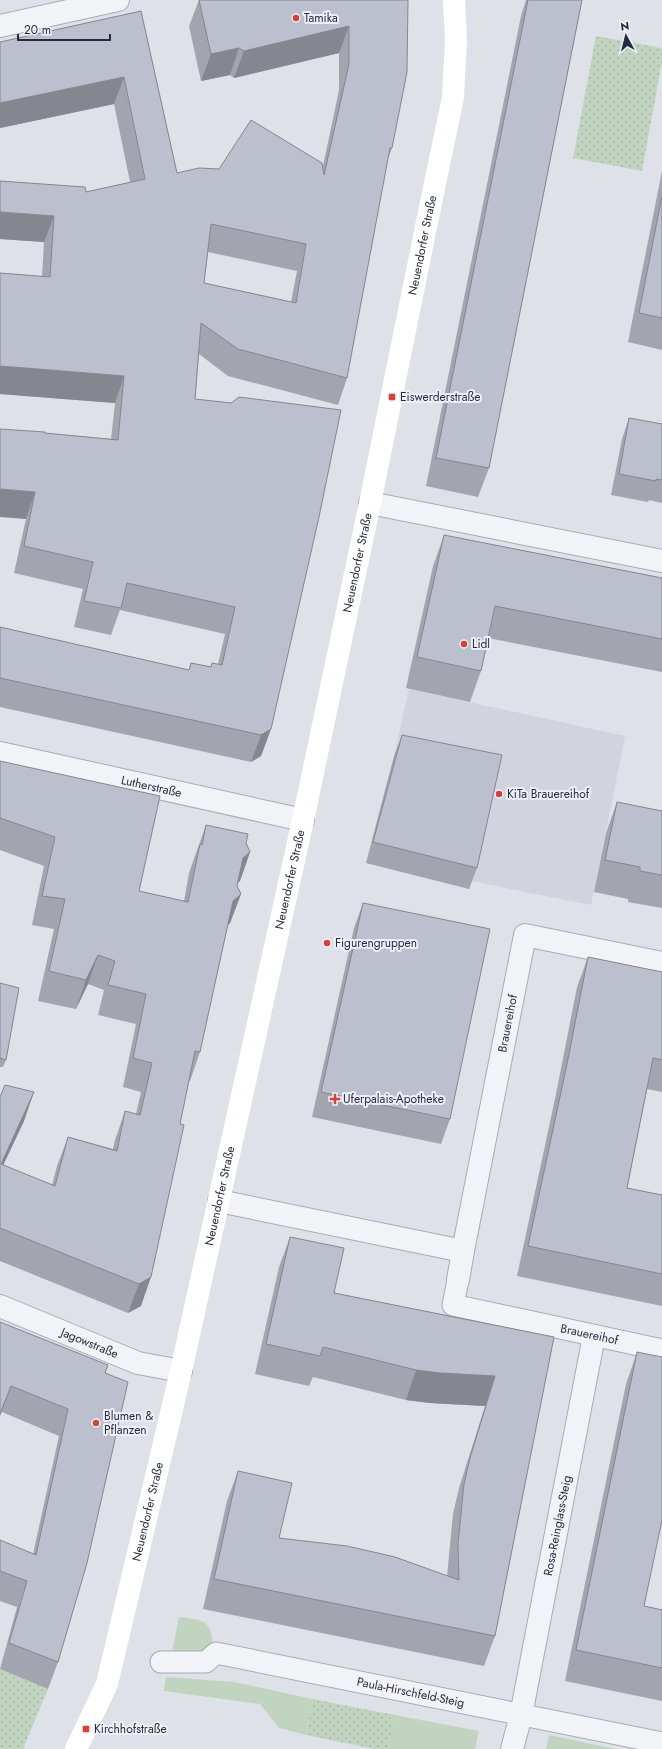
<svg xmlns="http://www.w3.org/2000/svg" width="662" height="1749" font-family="Jost,sans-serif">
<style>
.built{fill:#d1d3df}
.grass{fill:#c0d4bf}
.park{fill:url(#park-dots)}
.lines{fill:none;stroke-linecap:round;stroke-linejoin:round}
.pedestrian-casing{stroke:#a8aab7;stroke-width:23}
.minor-casing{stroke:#a8aab7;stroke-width:24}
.tertiary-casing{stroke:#a8aab7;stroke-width:24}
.pedestrian{stroke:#f2f3f7;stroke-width:21}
.minor{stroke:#f2f3f7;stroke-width:22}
.tertiary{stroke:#f2f3f7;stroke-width:22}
.secondary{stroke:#fff;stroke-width:22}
.wall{fill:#a2a4b0;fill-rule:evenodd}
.shaded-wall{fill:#848690}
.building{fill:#bcbfcd;stroke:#848690;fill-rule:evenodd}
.poi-dot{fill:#d8413a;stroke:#eef0f7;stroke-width:1.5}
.labels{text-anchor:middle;stroke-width:4;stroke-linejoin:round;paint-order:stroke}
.poi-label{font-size:12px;fill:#262b42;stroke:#eef0f7;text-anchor:start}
.street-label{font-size:12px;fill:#262b42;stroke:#eef0f7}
</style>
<defs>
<pattern id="park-dots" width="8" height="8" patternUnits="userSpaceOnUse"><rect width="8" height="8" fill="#c0d4bf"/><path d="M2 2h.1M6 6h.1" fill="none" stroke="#a5b6a5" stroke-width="1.8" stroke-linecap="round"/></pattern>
</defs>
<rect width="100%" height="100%" fill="#dfe1e9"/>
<path class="built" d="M 409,689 L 625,736 L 591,905 L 471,881 L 469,889 L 366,863 L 394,756 Z"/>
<path class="grass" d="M 179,1617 C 187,1618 197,1619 204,1622 C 207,1624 209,1627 210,1630 C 216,1643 209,1648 200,1656 L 172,1652 Z
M 166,1677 L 234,1682 L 313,1699 L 306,1735 L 279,1728 L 260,1704 L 164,1691 Z
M 395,1715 L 479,1731 L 475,1749 L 388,1749 Z
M 549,1735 L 616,1749 L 546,1749 Z"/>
<path class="park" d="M 596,36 L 662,48 L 662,61 L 642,171 L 573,158 Z
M 0,1669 L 48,1689 L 23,1749 L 0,1749 Z
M 313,1699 L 395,1715 L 388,1749 L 374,1749 L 306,1735 Z"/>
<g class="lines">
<g class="pedestrian-casing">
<g id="pedestrian">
<path id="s1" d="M 458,1280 L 453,1305 L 662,1350"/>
<path id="s2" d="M 161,1662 L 206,1662 L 216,1653 L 662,1743"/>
</g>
</g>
<g class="minor-casing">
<g id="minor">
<path d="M 0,26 L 118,0"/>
<path id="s3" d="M 0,753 L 303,820"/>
<path id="s4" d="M 219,1201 L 463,1251 L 525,935 L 662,963"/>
<path d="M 458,1280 L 463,1251"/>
<path id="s5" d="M 0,1306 L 138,1363 L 181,1371"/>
<path id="s6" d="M 512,1749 L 521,1715 L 594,1336"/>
</g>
</g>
<g class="tertiary-casing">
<path id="tertiary" d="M 370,503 L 662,561"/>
</g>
<use href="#pedestrian" class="pedestrian"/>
<use href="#minor" class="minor"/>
<use href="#tertiary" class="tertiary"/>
<path class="secondary" id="s7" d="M 76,1749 L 107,1684 L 181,1371 L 303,820 L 370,503 L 427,222 L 453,97 L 456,40 L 454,0"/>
</g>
<path class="wall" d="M 199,0 L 408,0 L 392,148 L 388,158 L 347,378 L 338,405 L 228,376 L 199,354 L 195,399 L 271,729 L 261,756 L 251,762 L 0,707 L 0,627 L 189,670 L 191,663 L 211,667 L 218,664 L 225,634 L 120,610 L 111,635 L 74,627 L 83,589 L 14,573 L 45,433 L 111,439 L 115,403 L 0,394 L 0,273 L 42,277 L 44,242 L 0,239 L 0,181 L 86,192 L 130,182 L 114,104 L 0,128 L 0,42 L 141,11 L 177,173 L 219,169 L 323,166 L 339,90 L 339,53 L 234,78 L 230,75 L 201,81 L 189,26 ZM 208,252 L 297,271 L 291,302 L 204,283 Z
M 526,0 L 582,0 L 489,468 L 478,497 L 426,486 L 521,16 Z
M 662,171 L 662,350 L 628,342 Z
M 629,418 L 662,424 L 662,503 L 649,500 L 648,502 L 611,495 L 622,439 Z
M 444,535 L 662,578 L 662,672 L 488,638 L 481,671 L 470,702 L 406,688 L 433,566 Z
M 402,735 L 477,868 L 469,889 L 366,863 L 394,756 Z
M 0,761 L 139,891 L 184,901 L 189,873 L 206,825 L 246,843 L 250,852 L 240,881 L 237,883 L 237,886 L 241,894 L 230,923 L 228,925 L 200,1052 L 190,1081 L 189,1081 L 141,1306 L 128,1313 L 0,1261 L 0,1097 L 24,1121 L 3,1165 L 52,1185 L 57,1166 L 68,1137 L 113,1149 L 115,1140 L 125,1111 L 136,1114 L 141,1092 L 123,1087 L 136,1024 L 98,1015 L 104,990 L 88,984 L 76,1009 L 38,1001 L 54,929 L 32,925 L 44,866 L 0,850 Z
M 617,802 L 662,811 L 662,908 L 628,902 L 628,899 L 594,892 L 606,833 Z
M 363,903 L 450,1119 L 441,1144 L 312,1117 L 354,928 Z
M 588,957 L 662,972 L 662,1092 L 647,1089 L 627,1188 L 662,1195 L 662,1306 L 517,1276 L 556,1094 L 577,987 Z
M 0,983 L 6,1060 L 3,1067 L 0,1067 Z
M 290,1237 L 334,1293 L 554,1337 L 495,1636 L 484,1666 L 203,1609 L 227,1501 L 238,1471 L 279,1538 L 447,1576 L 453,1514 L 459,1488 L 485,1406 L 430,1403 L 406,1400 L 313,1377 L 309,1386 L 255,1374 L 279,1267 Z
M 0,1322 L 105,1373 L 58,1662 L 48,1689 L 0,1669 L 17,1607 L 0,1601 L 0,1540 L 33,1554 L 59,1436 L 2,1412 Z
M 637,1352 L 644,1606 L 662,1610 L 662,1701 L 565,1681 L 626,1384 Z"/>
<path class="shaded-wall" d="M 349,26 L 339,53 L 234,78 L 244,51 Z
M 239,48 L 230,75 L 201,81 L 211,54 Z
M 124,77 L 114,104 L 0,128 L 0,103 Z
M 0,212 L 54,216 L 44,242 L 0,239 Z
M 0,366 L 124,376 L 115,403 L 0,394 Z
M 0,489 L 35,492 L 26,519 L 0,517 Z
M 271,729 L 261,756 L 251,762 L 261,735 Z
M 250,852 L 240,881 L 232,887 L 243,858 Z
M 241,894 L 230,923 L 223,930 L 233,901 Z
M 98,955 L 88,984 L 76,1009 L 86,980 Z
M 34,1092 L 24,1121 L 0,1172 L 0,1166 Z
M 151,1277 L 141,1306 L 128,1313 L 139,1284 Z
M 416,1370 L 495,1376 L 485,1406 L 430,1403 L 406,1400 Z
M 11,1386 L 0,1416 L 0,1414 Z"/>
<path class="building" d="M 199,0 L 408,0 L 407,72 L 392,148 L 390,148 L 347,378 L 238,349 L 201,323 L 195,399 L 231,403 L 239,397 L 341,410 L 319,517 L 271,729 L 261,735 L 0,678 L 0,627 L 189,670 L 191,663 L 211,667 L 212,663 L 222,665 L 235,607 L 127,583 L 121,608 L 84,601 L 93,562 L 24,546 L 35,492 L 0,489 L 0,429 L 45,432 L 45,433 L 118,440 L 124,376 L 0,366 L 0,273 L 50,277 L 54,216 L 0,212 L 0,181 L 85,187 L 86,192 L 145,179 L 124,77 L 0,103 L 0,42 L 141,11 L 177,173 L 199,168 L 219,169 L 251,120 L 322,163 L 324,175 L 349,64 L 349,26 L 244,51 L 239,48 L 211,54 ZM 211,224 L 306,244 L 296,303 L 204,283 Z
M 528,0 L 582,0 L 489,468 L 436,458 Z
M 662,196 L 662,318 L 639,313 Z
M 629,418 L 662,424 L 662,480 L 656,479 L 656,481 L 619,474 Z
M 444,535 L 662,578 L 662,639 L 495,606 L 481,671 L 417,657 Z
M 402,735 L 502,755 L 477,868 L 373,842 Z
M 0,761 L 160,796 L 139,891 L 188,902 L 200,844 L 202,845 L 206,825 L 248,834 L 246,843 L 250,852 L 243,858 L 237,886 L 241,894 L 233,901 L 200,1052 L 195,1051 L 180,1124 L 184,1125 L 151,1277 L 139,1284 L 0,1228 L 0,1097 L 5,1085 L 34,1092 L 1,1164 L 55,1186 L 68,1137 L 117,1151 L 125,1111 L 140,1115 L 152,1063 L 133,1058 L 146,994 L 108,985 L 115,961 L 98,955 L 86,980 L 49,971 L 65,899 L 42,896 L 55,837 L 0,818 Z
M 617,802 L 662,811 L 662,875 L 640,871 L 640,867 L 605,860 Z
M 363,903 L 490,929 L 450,1119 L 321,1092 Z
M 588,957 L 662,972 L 662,1060 L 653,1058 L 627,1188 L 662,1195 L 662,1274 L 528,1246 L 567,1064 Z
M 0,983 L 19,988 L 6,1060 L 0,1058 Z
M 290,1237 L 344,1248 L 334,1293 L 554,1337 L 495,1636 L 214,1579 L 238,1471 L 292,1483 L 279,1538 L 347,1546 L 395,1557 L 459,1580 L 458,1544 L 464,1484 L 470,1458 L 495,1376 L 440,1373 L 416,1370 L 323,1347 L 320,1356 L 266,1344 Z
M 0,1322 L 108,1365 L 105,1373 L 128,1382 L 87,1563 L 58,1662 L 9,1643 L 27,1581 L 0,1571 L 0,1540 L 36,1555 L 68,1409 L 11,1386 L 0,1414 Z
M 637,1352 L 662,1357 L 662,1520 L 644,1606 L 662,1610 L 662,1668 L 576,1650 Z"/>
<g class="poi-dot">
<circle cx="296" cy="18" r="4"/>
<rect x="388" y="393" width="8" height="8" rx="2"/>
<circle cx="464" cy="644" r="4"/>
<circle cx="499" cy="794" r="4"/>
<circle cx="327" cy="943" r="4"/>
<path d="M333 1093h4v4h4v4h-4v4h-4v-4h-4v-4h4z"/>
<circle cx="96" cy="1423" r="4"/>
<rect x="82" y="1725" width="8" height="8" rx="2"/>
</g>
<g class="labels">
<g class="poi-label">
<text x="304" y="22">Tamika</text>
<text x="400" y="401">Eiswerderstraße</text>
<text x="472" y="648">Lidl</text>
<text x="507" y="798">KiTa Brauereihof</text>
<text x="335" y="947">Figurengruppen</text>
<text x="343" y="1103">Uferpalais-Apotheke</text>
<text x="104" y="1420">Blumen &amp;<tspan x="104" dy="14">Pflanzen</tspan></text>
<text x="94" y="1733">Kirchhofstraße</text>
</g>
<g class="street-label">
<text dy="4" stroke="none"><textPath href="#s7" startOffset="1545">Neuendorfer Straße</textPath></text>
<text dy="4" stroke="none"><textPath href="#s7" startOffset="1221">Neuendorfer Straße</textPath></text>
<text dy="4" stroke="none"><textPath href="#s3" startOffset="155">Lutherstraße</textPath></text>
<text dy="4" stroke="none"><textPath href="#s7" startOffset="897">Neuendorfer Straße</textPath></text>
<text dy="4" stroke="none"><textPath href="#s4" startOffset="481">Brauereihof</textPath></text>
<text dy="4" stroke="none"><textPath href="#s7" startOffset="573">Neuendorfer Straße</textPath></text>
<text dy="4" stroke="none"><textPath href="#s1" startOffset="165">Brauereihof</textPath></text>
<text dy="4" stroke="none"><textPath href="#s5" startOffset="97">Jagowstraße</textPath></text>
<text dy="4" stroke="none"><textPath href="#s7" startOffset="249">Neuendorfer Straße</textPath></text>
<text dy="4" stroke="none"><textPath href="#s6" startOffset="228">Rosa-Reinglass-Steig</textPath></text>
<text dy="4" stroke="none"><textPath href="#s2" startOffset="257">Paula-Hirschfeld-Steig</textPath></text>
</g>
</g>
<g transform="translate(626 36) rotate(353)" stroke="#eef0f7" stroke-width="3" paint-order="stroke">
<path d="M0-3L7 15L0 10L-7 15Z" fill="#262b42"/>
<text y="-6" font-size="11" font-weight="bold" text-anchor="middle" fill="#262b42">N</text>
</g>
<path d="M18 34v6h92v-6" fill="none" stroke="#262b42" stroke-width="2"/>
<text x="24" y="34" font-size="12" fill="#262b42" stroke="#eef0f7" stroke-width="3" paint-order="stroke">20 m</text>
</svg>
